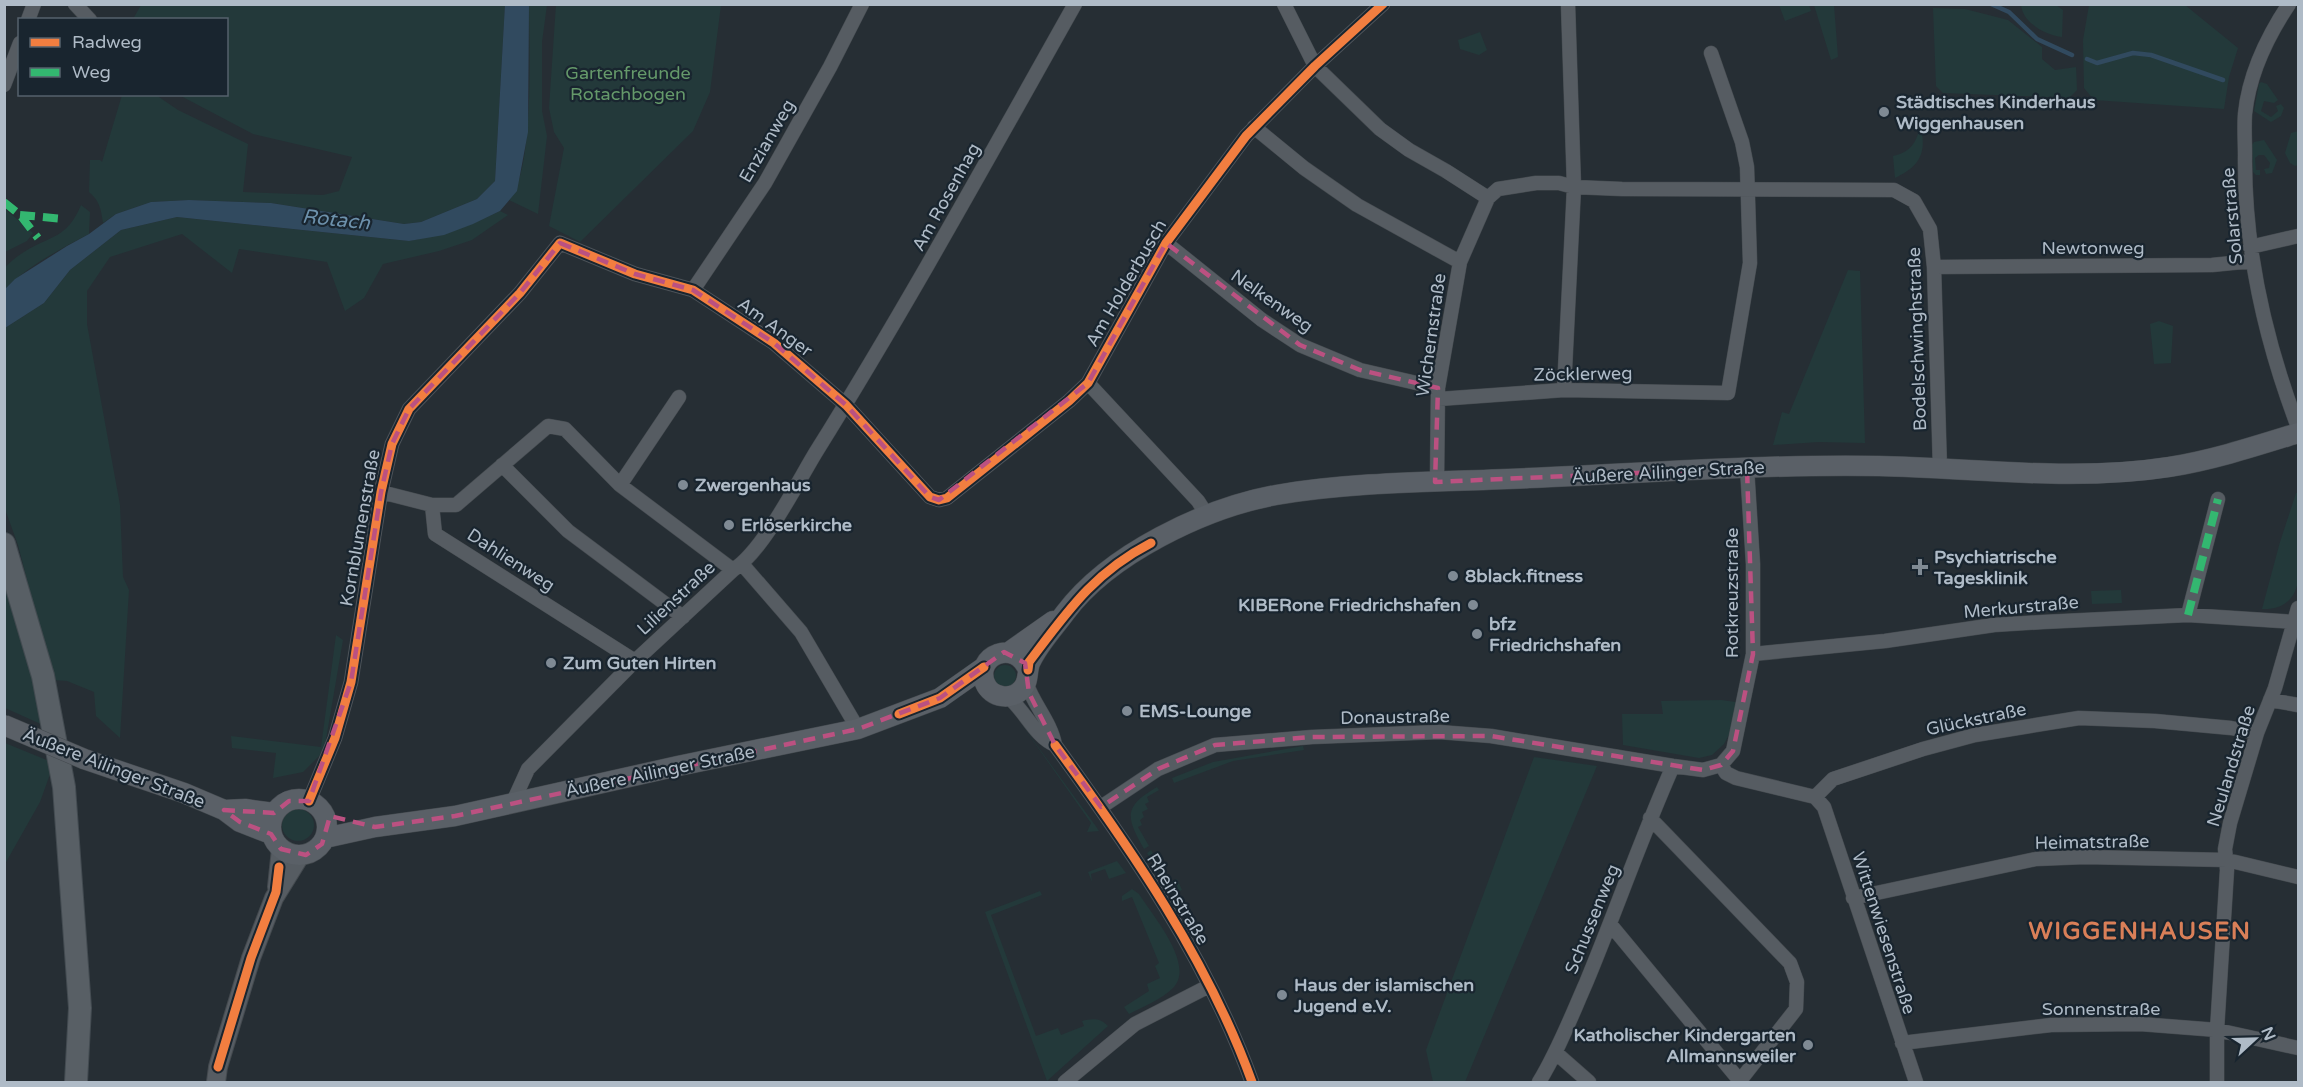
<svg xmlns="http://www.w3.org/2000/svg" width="2303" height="1087" font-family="'Varela Round',sans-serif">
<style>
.green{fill:#23393a}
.water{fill:#314a5f}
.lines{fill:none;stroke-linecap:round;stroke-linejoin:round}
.stream{stroke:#314a5f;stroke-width:4.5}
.minor-casing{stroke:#444a4f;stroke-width:15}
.tertiary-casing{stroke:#444a4f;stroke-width:20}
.secondary-casing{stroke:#444a4f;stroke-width:21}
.primary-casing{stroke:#434b51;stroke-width:24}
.minor{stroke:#565c62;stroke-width:14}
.tertiary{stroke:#565c62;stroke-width:18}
.secondary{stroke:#5a6067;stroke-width:20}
.primary{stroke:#585f65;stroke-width:22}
.secondary-bridge-casing{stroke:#444a4f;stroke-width:21;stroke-linecap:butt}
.secondary-bridge{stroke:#5a6067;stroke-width:20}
.quiet{stroke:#33b770;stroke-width:8;stroke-dasharray:15 8;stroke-linecap:butt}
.cycleway-casing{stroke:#19252f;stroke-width:13}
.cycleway{stroke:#f27e40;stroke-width:9}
.marked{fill:none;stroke:#bb5181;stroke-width:4.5;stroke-dasharray:12 8;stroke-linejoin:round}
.poi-dot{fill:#7f8a94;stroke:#19252f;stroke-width:2}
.labels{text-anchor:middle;stroke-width:4.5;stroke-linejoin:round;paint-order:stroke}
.park-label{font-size:18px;fill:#65996a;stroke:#19252f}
.poi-label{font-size:18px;font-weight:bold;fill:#afbbc7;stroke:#19252f;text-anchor:start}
.street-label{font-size:18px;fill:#afbbc7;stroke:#19252f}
.water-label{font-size:20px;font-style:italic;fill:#6d91ac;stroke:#19252f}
.district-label{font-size:24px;font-weight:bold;letter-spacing:1.5px;fill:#d97f58;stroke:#19252f}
</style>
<rect width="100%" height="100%" fill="#262e34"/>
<path class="green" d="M 556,4 L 721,5 L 710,92 L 693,131 L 580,242 L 549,226 L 564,148 L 554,132 L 549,108 Z
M 141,5 L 505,5 L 495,181 L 477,199 L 421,222 L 404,224 L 271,203 L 189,200 L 151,202 L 116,214 L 103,223 C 101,210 100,201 89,192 L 90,160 L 100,160 L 102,162 L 122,95 L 156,95 L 178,110 L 248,144 L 243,192 L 323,195 L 339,191 L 352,157 L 253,134 L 179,95 L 226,94 L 226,20 L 133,19 Z
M 529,5 L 547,5 L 542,42 L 542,111 L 547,136 L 538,214 L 509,200 C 535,170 529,47 529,5 Z
M 1779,5 L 1809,5 L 1811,11 L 1785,21 Z
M 1814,5 L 1834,5 L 1838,57 L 1831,60 Z
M 2021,5 L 2056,5 L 2063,10 L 2062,37 C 2045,35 2023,23 2021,5 Z
M 2089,5 L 2185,5 L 2238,48 L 2229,77 L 2224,109 L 2094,100 L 2084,88 L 2083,40 Z
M 1933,8 L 1965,9 L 2008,20 L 2042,47 L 2042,59 L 2055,70 L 2076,67 L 2077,90 L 2069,98 L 1943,93 L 1936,86 Z
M 1480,32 L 1487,50 L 1479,55 L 1460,49 L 1458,40 Z
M 2261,82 L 2267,84 L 2278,100 L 2274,103 L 2264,101 L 2261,111 L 2271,117 L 2278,111 L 2276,106 L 2281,104 L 2284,108 L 2281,116 L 2271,122 L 2254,111 L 2259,84 Z
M 2298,131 L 2298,165 L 2295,166 L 2290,163 L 2285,153 L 2291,133 Z
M 1918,134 L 1922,134 C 1926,157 1915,169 1895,178 L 1893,156 C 1906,153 1914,147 1918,134 Z
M 2264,140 L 2277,160 L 2272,173 L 2266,174 L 2264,169 L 2269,168 L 2270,163 L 2264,155 L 2259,155 L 2255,158 L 2256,170 L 2260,170 L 2260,175 L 2256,175 L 2253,172 L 2252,145 L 2254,142 Z
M 81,205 L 90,212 L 89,234 C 60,249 28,266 5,289 L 5,267 C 11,262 17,256 24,252 C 51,235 67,239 81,205 Z
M 4,208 L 33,233 L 27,241 L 5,252 Z
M 500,211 L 508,215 L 472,240 L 439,251 L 383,264 L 364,298 L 345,311 L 327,262 L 239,249 L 232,273 L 182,234 L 110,257 L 87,291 L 87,324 L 120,505 L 123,577 L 129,590 L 120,738 L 96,716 L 94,692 L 67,681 L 53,680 L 18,545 L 5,509 L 5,328 L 44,303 L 70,270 L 121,230 L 177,217 L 409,241 C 442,235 470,226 500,211 Z
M 1848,270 L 1860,271 L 1865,443 L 1819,442 L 1773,445 L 1782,412 L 1789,414 Z
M 2159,321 L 2173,326 L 2171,363 L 2154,364 L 2150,324 Z
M 2296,493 L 2298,493 L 2298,582 C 2294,601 2281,610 2262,609 L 2280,542 Z
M 4,585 L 35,688 L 43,725 L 5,708 Z
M 2121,590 L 2122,603 L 2092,604 L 2091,591 Z
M 336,635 L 343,640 L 324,751 L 303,772 L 273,778 L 276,753 L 232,748 L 231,736 L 321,747 Z
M994 676a11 11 0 1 1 22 0a11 11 0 1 1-22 0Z
M 1721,700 L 1736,702 L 1731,731 L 1724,744 L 1712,755 L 1699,758 L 1623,745 L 1622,714 L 1663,714 L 1661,701 Z
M 1022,725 L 1095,825 L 1099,831 L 1087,832 L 1091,823 Z
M 5,743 L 54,763 L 40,802 L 5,864 Z
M 1303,746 L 1304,750 L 1233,761 L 1174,783 L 1172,778 L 1213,762 Z
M 1534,757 L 1597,766 L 1465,1082 L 1433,1082 L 1426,1050 Z
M 1157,787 L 1159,790 L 1147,797 L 1149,802 L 1145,804 L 1148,809 L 1142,812 L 1144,817 L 1140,820 L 1142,825 L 1138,827 L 1149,846 L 1144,849 C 1126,817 1123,807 1157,787 Z
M282 825a16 16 0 1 1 32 0a16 16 0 1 1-32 0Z
M 1151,850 L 1170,882 L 1177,879 L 1182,890 L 1173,894 L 1147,853 Z
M 1117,861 L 1126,873 L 1109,879 L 1105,869 L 1091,874 L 1092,882 L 1088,872 Z
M 1132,889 L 1139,894 C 1152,915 1196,965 1173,988 C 1162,999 1143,1007 1129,1014 L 1124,1007 L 1149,991 L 1147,984 L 1160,978 L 1155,966 L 1159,963 L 1132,897 L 1122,901 L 1122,896 Z
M 1040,891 L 1042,895 L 991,915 L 1036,1036 L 1058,1028 L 1061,1035 L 1084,1026 L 1082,1021 C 1092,1018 1101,1018 1108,1026 L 1047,1081 L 985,912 Z"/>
<path class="water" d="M 505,4 L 529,5 L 528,132 L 517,191 L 500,211 L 473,224 L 444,235 L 409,241 L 177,217 L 121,230 L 70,270 L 44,303 L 5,328 L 5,289 L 15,279 L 67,246 L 89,234 L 116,214 L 151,202 L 189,200 L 271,203 L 404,224 L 421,222 L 477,199 L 495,181 Z"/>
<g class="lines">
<path class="stream" d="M 1991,4 L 2009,12 L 2037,39 L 2072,55
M 2087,59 L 2097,63 L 2133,53 L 2151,55 L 2223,80"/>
<g class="minor-casing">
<path id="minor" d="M 75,4 L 90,20
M 1284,4 L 1315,66 L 1380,129 L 1409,150 L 1446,171 L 1488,198
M 2289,4 C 2267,37 2249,74 2245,114 C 2244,127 2245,141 2245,155 C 2244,248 2265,340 2298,427
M 28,20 L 34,4
M 4,85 L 20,43
M 1254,127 L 1304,168 L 1357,205 L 1460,262
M 1166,243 L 1262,320 L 1300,345 L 1360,370 L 1438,388
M 2250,247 L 2298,236
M 1934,267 L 2212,265 L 2252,261
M 693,290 L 765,183 L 830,67 L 862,4
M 1088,383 L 1198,501 L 1207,515
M 1564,390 L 1574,187 L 1568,4
M 679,397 L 620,485 L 733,570
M 1439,399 L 1564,390 L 1728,393 L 1750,263 L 1747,167 L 1742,142 L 1711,53
M 502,465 L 568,531 L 683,617
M 1437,482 L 1438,388 L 1460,262 L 1488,198 L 1498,189 L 1536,183 L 1559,183 L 1574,187 L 1622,189 L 1894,190 L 1914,201 L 1930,229 L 1934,267 L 1940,469
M 381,492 L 432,505 L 435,534 L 635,661
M 432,505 L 456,505 L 548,426 L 565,429 L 620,485
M 742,564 L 801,632 L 858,729
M 2188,615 L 2218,499
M 1753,654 L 1885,641 L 1994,625 L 2043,622 L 2188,615 L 2294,622
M 1026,682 C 1033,704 1051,722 1055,745 C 1131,849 1208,960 1252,1082
M 1007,696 C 1025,710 1034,736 1055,745
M 2270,700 L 2298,705
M 1721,765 L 1726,773 L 1736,778 L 1815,797
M 1815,797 L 1833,779 L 1923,749 L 1975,735 L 2079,718 L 2155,721 L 2231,728 L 2257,733
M 1815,797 L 1824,807 L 1916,1082
M 309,801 L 335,738 L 351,682 L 381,492 L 392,444 L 409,409 L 520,293 L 560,243 L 635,274 L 693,290 L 774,343 L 846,405 L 930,497 L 939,500 L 947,498 L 1069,401 L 1088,383 L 1166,243 L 1246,136 L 1315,66 L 1383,4
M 513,802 L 528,769 L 635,661 L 733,570 C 763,551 796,485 816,452 C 907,306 990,155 1075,4
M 1101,807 L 1158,769 L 1215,745 L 1312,737 L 1439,732 L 1491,736 L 1673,766 L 1703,770 L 1721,765 L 1733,751 L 1753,654 L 1753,564 L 1747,468
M 1650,818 L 1790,963 L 1797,982 L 1796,1009 L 1739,1082
M 1853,898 L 2036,859 L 2085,857 L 2227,860 L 2298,877
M 1610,924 L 1740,1081
M 1902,1043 L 2051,1025 L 2140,1024 L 2217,1030 L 2298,1048
M 1556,1053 L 1589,1082
M 1065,1082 L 1135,1024 L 1209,986
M 1539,1082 C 1558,1051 1571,1017 1586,983 C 1616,911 1641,838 1673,766
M 2217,1082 L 2217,1030 L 2227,870 L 2225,849 L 2230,823 L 2257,733 L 2275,688 L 2298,608"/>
</g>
<g class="tertiary-casing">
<path id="tertiary" d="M 277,887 L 281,849
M 216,1082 L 218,1067 L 251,958 L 274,898 L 300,856"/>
</g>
<g class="secondary-casing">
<path id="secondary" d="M 1009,652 L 1053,621
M 1028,670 C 1016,638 974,655 985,683 C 991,698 1012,701 1022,689 C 1030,681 1026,670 1031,661 C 1039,644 1054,628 1065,613 C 1109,554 1205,508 1276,495 C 1356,481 1447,482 1529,478 C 1645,473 1762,464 1879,466 C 1975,468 2073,482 2169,467 C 2213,460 2256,446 2298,433
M 84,759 L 184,793 L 224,810 L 240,822 L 271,834
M271 827a28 28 0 1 1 56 0a28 28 0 1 1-56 0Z
M 224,810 L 245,809 L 274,813
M 325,838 L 375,827 L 455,816 L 678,766 L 858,729 L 940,698 L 984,667"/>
</g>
<g class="primary-casing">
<path id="primary" d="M 4,544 L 43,676 L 64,787 L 80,1008 L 76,1082"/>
</g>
<use href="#minor" class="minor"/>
<use href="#tertiary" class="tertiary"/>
<use href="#secondary" class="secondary"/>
<use href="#primary" class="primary"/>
<g class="secondary-bridge-casing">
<path id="secondary-bridge" d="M 4,725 L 84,759"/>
</g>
<use href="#secondary-bridge" class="secondary-bridge"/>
<path class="quiet" d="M 4,202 L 20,215 L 38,238
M 20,215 L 64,219
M 2188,615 L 2218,499"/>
<g class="cycleway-casing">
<path id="cycleway" d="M 1028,670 L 1029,662 C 1067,612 1093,573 1151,543
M 899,714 L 940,698 L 984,667
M 1055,745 C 1131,849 1208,960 1252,1082
M 309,801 L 335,738 L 351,682 L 381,492 L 392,444 L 409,409 L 520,293 L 560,243 L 635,274 L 693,290 L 774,343 L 846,405 L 930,497 L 939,500 L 947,498 L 1069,401 L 1088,383 L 1166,243 L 1246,136 L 1315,66 L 1383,4
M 218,1067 L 251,958 L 276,892 L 279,867"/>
</g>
<use href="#cycleway" class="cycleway"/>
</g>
<path class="marked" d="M 560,243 L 635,274 L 693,290 L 774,343 L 846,405 L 930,497 L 939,500 L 1088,383 L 1166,243 L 1300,345 L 1360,370 L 1438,388 L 1435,482 L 1747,468 L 1753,654 L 1733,751 L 1721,765 L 1703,770 L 1491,736 L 1312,737 L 1215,745 L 1158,769 L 1101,807 L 1055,745 L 1029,693 L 1025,663 L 1004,652 L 940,698 L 858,729 L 455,816 L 375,827 L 330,816 L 322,844 L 306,855 L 281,849 L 271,834 L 240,822 L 224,810 L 274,813 L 289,801 L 309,801 L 351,682 L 381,492 L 392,444 L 409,409 L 520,293 Z"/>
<g class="poi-dot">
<circle cx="1884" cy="112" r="6"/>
<circle cx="683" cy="485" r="6"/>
<circle cx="729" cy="525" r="6"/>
<path d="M1917 558h6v6h6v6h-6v6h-6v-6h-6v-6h6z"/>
<circle cx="1453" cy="576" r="6"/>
<circle cx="1473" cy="605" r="6"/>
<circle cx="1477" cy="634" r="6"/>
<circle cx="551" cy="663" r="6"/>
<circle cx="1127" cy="711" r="6"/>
<circle cx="1282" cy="995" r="6"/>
<circle cx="1808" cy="1045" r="6"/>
</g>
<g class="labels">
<g class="park-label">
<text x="628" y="79">Gartenfreunde<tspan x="628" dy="21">Rotachbogen</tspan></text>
</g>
<g class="poi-label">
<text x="1896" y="108">Städtisches Kinderhaus<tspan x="1896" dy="21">Wiggenhausen</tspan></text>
<text x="695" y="491">Zwergenhaus</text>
<text x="741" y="531">Erlöserkirche</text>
<text x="1934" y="563">Psychiatrische<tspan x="1934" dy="21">Tagesklinik</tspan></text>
<text x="1465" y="582">8black.fitness</text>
<text x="1461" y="611" text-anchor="end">KIBERone Friedrichshafen</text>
<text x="1489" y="630">bfz<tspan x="1489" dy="21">Friedrichshafen</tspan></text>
<text x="563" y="669">Zum Guten Hirten</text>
<text x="1139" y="717">EMS-Lounge</text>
<text x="1294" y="991">Haus der islamischen<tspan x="1294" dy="21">Jugend e.V.</tspan></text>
<text x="1796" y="1041" text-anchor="end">Katholischer Kindergarten<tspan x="1796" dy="21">Allmannsweiler</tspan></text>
</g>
<g class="street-label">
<text transform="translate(767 141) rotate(-60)" y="6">Enzianweg</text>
<text transform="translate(946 197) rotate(-61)" y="6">Am Rosenhag</text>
<text transform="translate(2232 216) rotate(-95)" y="6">Solarstraße</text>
<text x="2093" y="254">Newtonweg</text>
<text transform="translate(1126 283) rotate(-60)" y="6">Am Holderbusch</text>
<text transform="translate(1272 301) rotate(35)" y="6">Nelkenweg</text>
<text transform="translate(775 327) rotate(36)" y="6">Am Anger</text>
<text transform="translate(1431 335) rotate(-82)" y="6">Wichernstraße</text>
<text transform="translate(1917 339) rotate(-92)" y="6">Bodelschwinghstraße</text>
<text transform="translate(1583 374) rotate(-1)" y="6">Zöcklerweg</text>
<text transform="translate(1668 472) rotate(-3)" y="6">Äußere Ailinger Straße</text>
<text transform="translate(360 528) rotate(-80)" y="6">Kornblumenstraße</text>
<text transform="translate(511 560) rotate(33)" y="6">Dahlienweg</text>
<text transform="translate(1732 593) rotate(-90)" y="6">Rotkreuzstraße</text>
<text transform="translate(676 598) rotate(-43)" y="6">Lilienstraße</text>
<text transform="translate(2021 607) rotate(-5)" y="6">Merkurstraße</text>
<text transform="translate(1395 717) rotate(-1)" y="6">Donaustraße</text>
<text transform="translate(1976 719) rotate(-12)" y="6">Glückstraße</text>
<text transform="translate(2231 766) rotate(-73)" y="6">Neulandstraße</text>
<text transform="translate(114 768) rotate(21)" y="6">Äußere Ailinger Straße</text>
<text transform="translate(660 771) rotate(-12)" y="6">Äußere Ailinger Straße</text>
<text transform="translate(2092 842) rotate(-1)" y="6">Heimatstraße</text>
<text transform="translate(1178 899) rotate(59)" y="6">Rheinstraße</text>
<text transform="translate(1592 919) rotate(-68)" y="6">Schussenweg</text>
<text transform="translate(1884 933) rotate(72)" y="6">Wittenwiesenstraße</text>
<text x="2101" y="1015">Sonnenstraße</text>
</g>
<g class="water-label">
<text transform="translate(336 219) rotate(6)" y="7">Rotach</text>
</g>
<g class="district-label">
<text x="2140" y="939">WIGGENHAUSEN</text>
</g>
</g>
<rect width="2303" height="1087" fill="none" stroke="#afbbc7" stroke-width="12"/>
<rect x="18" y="18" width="210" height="78" fill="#19252f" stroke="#55616c" stroke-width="1.5"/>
<rect x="30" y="38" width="30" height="9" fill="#f27e40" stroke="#55616c" stroke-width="1.5"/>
<text x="72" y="48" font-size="18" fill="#afbbc7">Radweg</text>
<rect x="30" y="68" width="30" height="9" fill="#33b770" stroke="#55616c" stroke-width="1.5"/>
<text x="72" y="78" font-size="18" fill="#afbbc7">Weg</text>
<g transform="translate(2255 1039) rotate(68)" stroke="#19252f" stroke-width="4.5" paint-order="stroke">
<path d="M0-4.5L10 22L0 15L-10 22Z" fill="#afbbc7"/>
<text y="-9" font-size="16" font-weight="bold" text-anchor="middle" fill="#afbbc7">N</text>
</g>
</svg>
